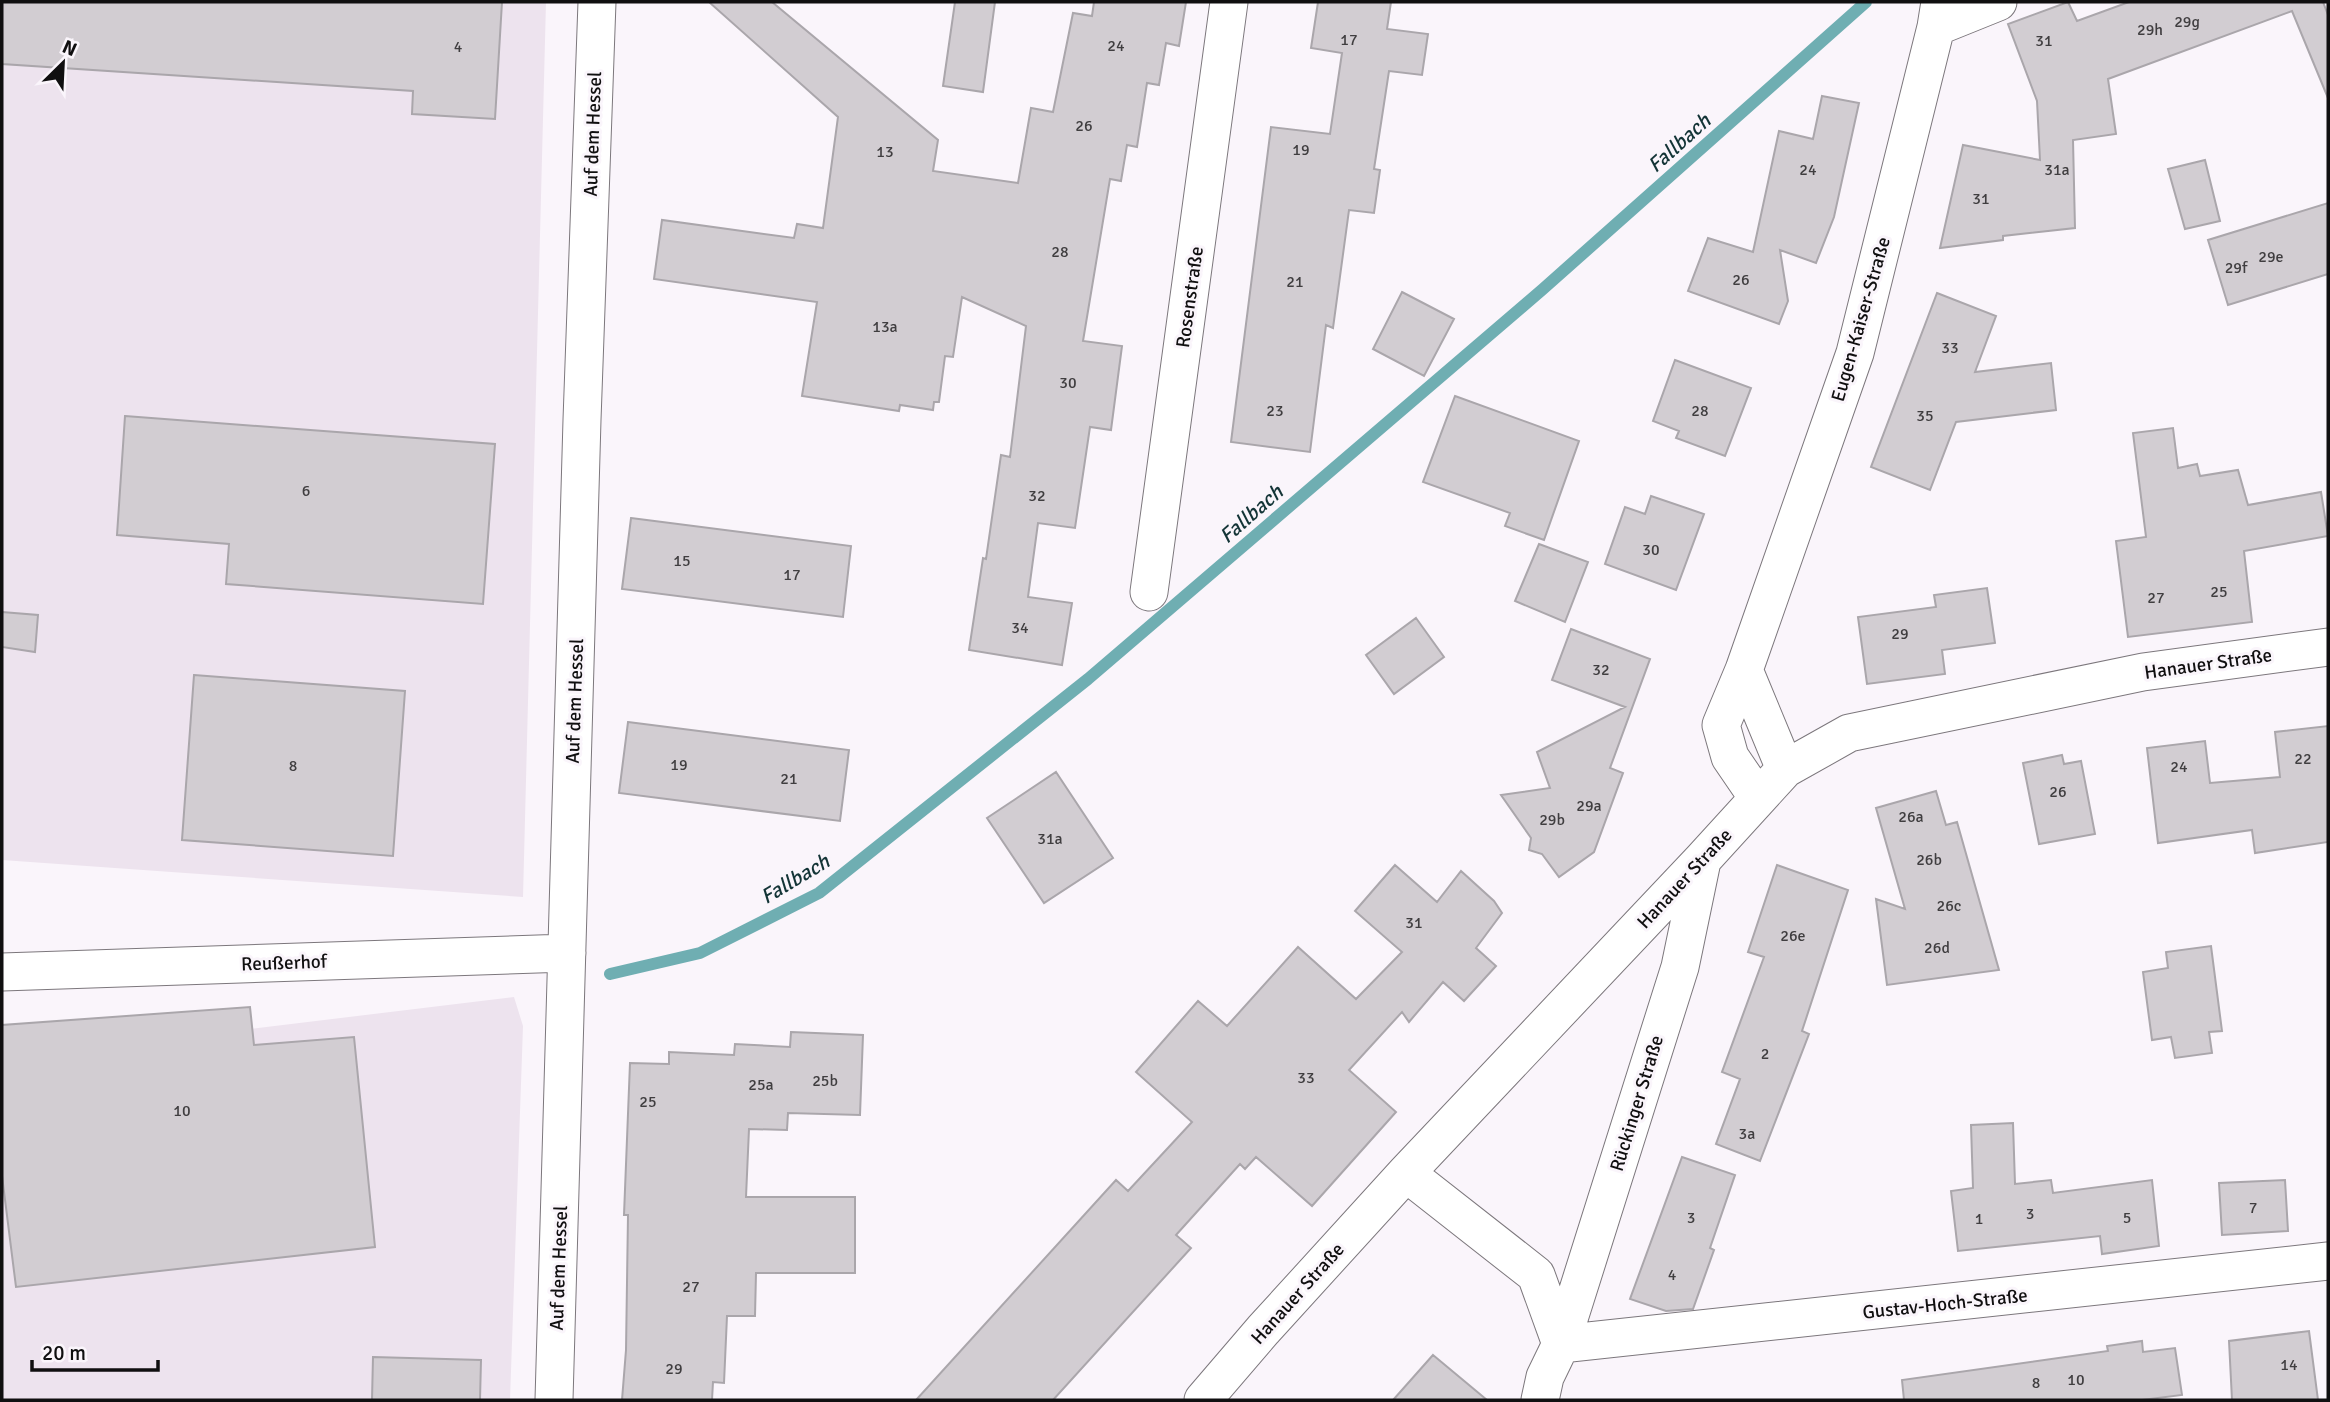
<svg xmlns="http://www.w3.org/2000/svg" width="2330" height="1402" font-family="Signika,sans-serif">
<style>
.built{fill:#ede3ee}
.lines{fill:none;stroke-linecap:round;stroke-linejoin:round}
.stream{stroke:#6faeb2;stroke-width:12}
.building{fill:#d2cdd2;stroke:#aaa6ab;stroke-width:2}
.street-casing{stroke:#7c777c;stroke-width:39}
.street{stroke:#fff;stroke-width:37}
.labels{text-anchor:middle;stroke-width:6;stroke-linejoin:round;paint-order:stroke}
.number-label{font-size:16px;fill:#403e40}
.street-label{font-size:19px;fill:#100f10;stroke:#faf5fb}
.water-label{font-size:21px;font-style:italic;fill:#133436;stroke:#faf5fb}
</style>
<rect width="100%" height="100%" fill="#faf5fb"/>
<path class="built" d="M 2,2 L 546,2 L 523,897 L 2,860 Z
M 514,997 L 523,1026 L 510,1400 L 2,1400 L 2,1059 Z"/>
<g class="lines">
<path class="stream" d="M 610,974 L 700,953 L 819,893 L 1088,679 L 1543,289 L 1866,2"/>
</g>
<path class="building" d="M 2,2 L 502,2 L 495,119 L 412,114 L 413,91 L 2,64 Z
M 709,2 L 772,2 L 938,140 L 933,171 L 1018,183 L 1031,108 L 1053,112 L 1073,13 L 1092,16 L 1094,2 L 1186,2 L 1179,46 L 1166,43 L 1159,85 L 1147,83 L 1137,147 L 1127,145 L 1121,181 L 1110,179 L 1083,341 L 1122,346 L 1111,430 L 1090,427 L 1075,528 L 1038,523 L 1028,597 L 1072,603 L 1062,665 L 969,650 L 983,558 L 986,559 L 1001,455 L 1010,457 L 1026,326 L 962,297 L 953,357 L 945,356 L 939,402 L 934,402 L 933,410 L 900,405 L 899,411 L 802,396 L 817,302 L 654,279 L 662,220 L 794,238 L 797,224 L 823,228 L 838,117 Z
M 955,2 L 995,2 L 983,92 L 943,86 Z
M 1318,2 L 1391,2 L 1387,29 L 1428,34 L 1422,75 L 1389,71 L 1374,169 L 1380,170 L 1374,213 L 1349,210 L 1333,328 L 1326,325 L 1310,452 L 1231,442 L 1271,127 L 1330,134 L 1342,53 L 1311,48 Z
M 2068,2 L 2077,21 L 2129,2 L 2323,2 L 2328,15 L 2328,98 L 2292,11 L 2108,79 L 2116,134 L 2073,140 L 2075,228 L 2003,236 L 2003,240 L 1940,248 L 1963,145 L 2040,160 L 2037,101 L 2008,24 Z
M 1822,96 L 1859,103 L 1834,217 L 1816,263 L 1780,250 L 1788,301 L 1779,324 L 1688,291 L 1708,238 L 1753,252 L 1779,131 L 1813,139 Z
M 2205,160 L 2220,221 L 2185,229 L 2168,169 Z
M 2328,203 L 2328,274 L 2228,305 L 2208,240 Z
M 1402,292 L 1454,319 L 1424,376 L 1373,349 Z
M 1937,293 L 1996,316 L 1975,372 L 2051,363 L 2056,410 L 1956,422 L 1930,490 L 1871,467 Z
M 1675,360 L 1751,388 L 1725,456 L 1676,438 L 1679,431 L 1653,421 Z
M 1455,396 L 1579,441 L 1544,540 L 1505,526 L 1510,513 L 1423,482 Z
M 125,416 L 495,444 L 483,604 L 226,584 L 229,544 L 117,535 Z
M 2173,428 L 2178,468 L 2197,464 L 2200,476 L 2238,470 L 2248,505 L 2321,492 L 2328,536 L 2244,551 L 2252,622 L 2128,637 L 2116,541 L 2146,537 L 2133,433 Z
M 1651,496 L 1704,514 L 1676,590 L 1605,564 L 1625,507 L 1645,514 Z
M 631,518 L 851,546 L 843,617 L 622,589 Z
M 1539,544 L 1588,562 L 1565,622 L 1515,601 Z
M 1987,588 L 1995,643 L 1942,650 L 1945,674 L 1867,684 L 1858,617 L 1936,607 L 1934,595 Z
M 2,612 L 38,615 L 35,652 L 2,647 Z
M 1416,618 L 1444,657 L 1394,694 L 1366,655 Z
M 1571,629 L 1650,659 L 1610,768 L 1623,773 L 1594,852 L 1559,877 L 1542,854 L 1529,850 L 1531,838 L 1501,795 L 1550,788 L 1537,752 L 1625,707 L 1552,680 Z
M 194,675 L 405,691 L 393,856 L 182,840 Z
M 628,722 L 849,750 L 840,821 L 619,793 Z
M 2328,726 L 2328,842 L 2255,853 L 2252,830 L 2158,843 L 2147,748 L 2205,741 L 2210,783 L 2280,777 L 2275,732 Z
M 2062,755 L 2064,764 L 2081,761 L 2095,834 L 2039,844 L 2023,763 Z
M 1056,772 L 1113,858 L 1044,903 L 987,818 Z
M 1936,791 L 1946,825 L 1957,822 L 1999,970 L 1887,985 L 1876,899 L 1905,909 L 1876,808 Z
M 1395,865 L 1437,902 L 1461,871 L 1494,901 L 1502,913 L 1476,948 L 1496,966 L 1464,1001 L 1443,982 L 1409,1022 L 1402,1012 L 1349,1070 L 1396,1112 L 1312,1206 L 1256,1157 L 1245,1169 L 1240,1164 L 1176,1235 L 1191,1248 L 1053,1400 L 916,1400 L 1116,1180 L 1128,1191 L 1192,1122 L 1136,1072 L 1198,1001 L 1227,1026 L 1298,947 L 1356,999 L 1402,952 L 1355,911 Z
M 1777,865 L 1848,890 L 1802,1031 L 1809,1034 L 1760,1161 L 1716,1144 L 1740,1079 L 1722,1072 L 1764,957 L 1748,952 Z
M 2211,946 L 2222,1031 L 2209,1032 L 2212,1053 L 2175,1058 L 2171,1037 L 2152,1040 L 2143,972 L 2168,968 L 2166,952 Z
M 250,1007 L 254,1045 L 354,1037 L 375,1247 L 16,1287 L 2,1176 L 2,1025 Z
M 791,1032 L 863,1035 L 860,1115 L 788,1113 L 787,1130 L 749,1129 L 746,1197 L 855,1197 L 855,1273 L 756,1273 L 755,1316 L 727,1316 L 724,1383 L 713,1382 L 712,1400 L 622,1400 L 626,1350 L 628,1215 L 624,1215 L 630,1063 L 669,1064 L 669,1052 L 734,1055 L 735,1044 L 790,1047 Z
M 2013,1123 L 2015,1184 L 2051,1180 L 2053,1193 L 2152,1180 L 2159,1246 L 2102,1254 L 2100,1236 L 1958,1251 L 1951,1191 L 1973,1188 L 1971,1125 Z
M 1682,1157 L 1735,1175 L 1710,1248 L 1714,1250 L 1693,1309 L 1666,1311 L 1630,1299 Z
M 2285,1180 L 2288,1231 L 2222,1235 L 2219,1183 Z
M 2309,1331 L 2318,1400 L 2232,1400 L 2229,1341 Z
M 2142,1341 L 2143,1352 L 2175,1348 L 2182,1395 L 2142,1400 L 1904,1400 L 1902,1380 L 2108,1351 L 2107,1346 Z
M 1433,1355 L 1487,1400 L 1393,1400 Z
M 373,1357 L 481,1360 L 480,1400 L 372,1400 Z"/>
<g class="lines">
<g class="street-casing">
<path id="street" d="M 1936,27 L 1998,2
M 1149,592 L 1229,2
M 1744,670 L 1785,769
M 1758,798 L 1730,757 L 1721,725 L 1744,670 L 1855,353 L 1936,27 L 1940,2
M 2,972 L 567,953
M 1406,1173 L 1536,1275 L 1561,1344
M 1561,1344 L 2328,1261
M 554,1400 L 582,420 L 597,2
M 1203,1400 L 1263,1330 L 1406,1173 L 1702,860 L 1785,769 L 1849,733 L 2143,672 L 2328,647
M 1540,1400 L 1545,1377 L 1561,1344 L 1680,967 L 1702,861"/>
</g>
<use href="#street" class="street"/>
</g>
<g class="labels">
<g class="number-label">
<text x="2187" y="27">29g</text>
<text x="2150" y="35">29h</text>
<text x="1349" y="45">17</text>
<text x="2044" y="46">31</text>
<text x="1116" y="51">24</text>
<text x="458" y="52">4</text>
<text x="1084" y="131">26</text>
<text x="1301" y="155">19</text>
<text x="885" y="157">13</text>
<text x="1808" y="175">24</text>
<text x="2057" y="175">31a</text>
<text x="1981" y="204">31</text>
<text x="1060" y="257">28</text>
<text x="2271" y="262">29e</text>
<text x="2236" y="273">29f</text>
<text x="1741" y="285">26</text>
<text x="1295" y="287">21</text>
<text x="885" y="332">13a</text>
<text x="1950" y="353">33</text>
<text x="1068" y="388">30</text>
<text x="1275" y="416">23</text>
<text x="1700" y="416">28</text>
<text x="1925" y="421">35</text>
<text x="306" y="496">6</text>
<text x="1037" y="501">32</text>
<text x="1651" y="555">30</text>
<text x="682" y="566">15</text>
<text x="792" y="580">17</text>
<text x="2219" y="597">25</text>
<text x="2156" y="603">27</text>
<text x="1020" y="633">34</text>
<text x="1900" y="639">29</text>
<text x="1601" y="675">32</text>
<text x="2303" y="764">22</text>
<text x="679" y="770">19</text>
<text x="293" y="771">8</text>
<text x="2179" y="772">24</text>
<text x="789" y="784">21</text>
<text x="2058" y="797">26</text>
<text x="1589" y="811">29a</text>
<text x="1911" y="822">26a</text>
<text x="1552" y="825">29b</text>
<text x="1050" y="844">31a</text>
<text x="1929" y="865">26b</text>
<text x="1949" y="911">26c</text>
<text x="1414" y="928">31</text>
<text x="1793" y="941">26e</text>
<text x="1937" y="953">26d</text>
<text x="1765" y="1059">2</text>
<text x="1306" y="1083">33</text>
<text x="825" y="1086">25b</text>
<text x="761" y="1090">25a</text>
<text x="648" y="1107">25</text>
<text x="182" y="1116">10</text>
<text x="1747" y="1139">3a</text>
<text x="2253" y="1213">7</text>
<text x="2030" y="1219">3</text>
<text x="1691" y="1223">3</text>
<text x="2127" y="1223">5</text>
<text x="1979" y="1224">1</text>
<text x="1672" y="1280">4</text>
<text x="691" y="1292">27</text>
<text x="2289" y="1370">14</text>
<text x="674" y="1374">29</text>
<text x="2076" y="1385">10</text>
<text x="2036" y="1388">8</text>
</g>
<g class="street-label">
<text transform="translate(592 134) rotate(-88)" y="7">Auf dem Hessel</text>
<text transform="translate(1189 297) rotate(-82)" y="7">Rosenstraße</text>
<text transform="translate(1860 319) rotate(-74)" y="7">Eugen-Kaiser-Straße</text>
<text transform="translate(2208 663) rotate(-8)" y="7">Hanauer Straße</text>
<text transform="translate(574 701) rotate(-88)" y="7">Auf dem Hessel</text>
<text transform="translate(1684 878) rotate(-47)" y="7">Hanauer Straße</text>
<text transform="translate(284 962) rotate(-2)" y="7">Reußerhof</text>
<text transform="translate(1636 1103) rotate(-73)" y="7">Rückinger Straße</text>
<text transform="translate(558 1268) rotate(-88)" y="7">Auf dem Hessel</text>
<text transform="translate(1297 1293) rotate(-48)" y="7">Hanauer Straße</text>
<text transform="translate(1945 1303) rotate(-6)" y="7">Gustav-Hoch-Straße</text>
</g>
<g class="water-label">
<text transform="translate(1679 143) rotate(-42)" y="7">Fallbach</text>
<text transform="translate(1251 514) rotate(-41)" y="7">Fallbach</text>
<text transform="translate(795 879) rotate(-31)" y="7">Fallbach</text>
</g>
</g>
<rect width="2330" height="1402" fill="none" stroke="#100f10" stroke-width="7"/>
<g transform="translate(63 63) rotate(24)" stroke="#faf5fb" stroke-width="5" paint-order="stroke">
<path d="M0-5L12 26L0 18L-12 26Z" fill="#100f10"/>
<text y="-10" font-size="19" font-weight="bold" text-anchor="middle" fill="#100f10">N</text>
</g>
<path d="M32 1360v10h126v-10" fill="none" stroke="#100f10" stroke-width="3.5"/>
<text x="42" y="1360" font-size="21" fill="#100f10" stroke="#faf5fb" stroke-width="5" paint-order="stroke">20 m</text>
</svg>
